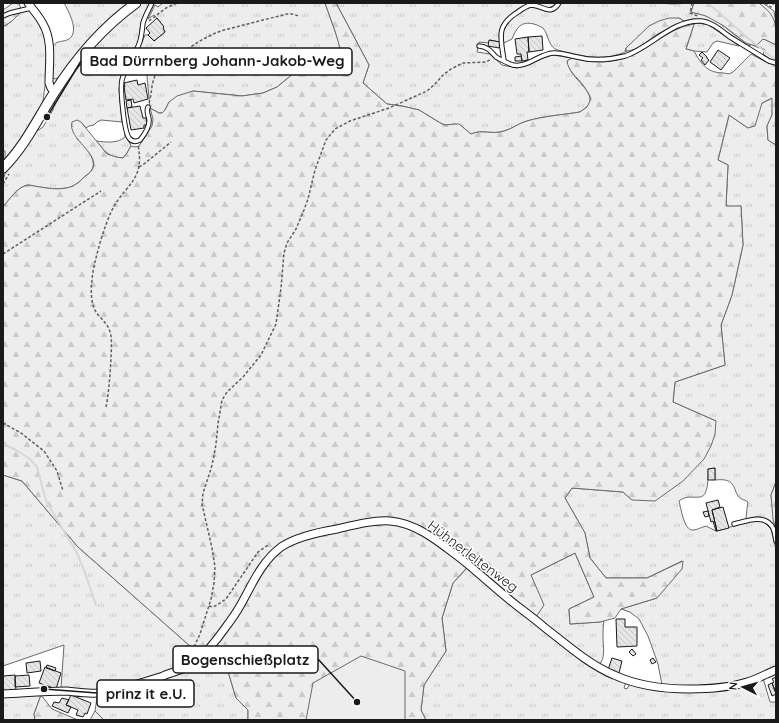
<svg xmlns="http://www.w3.org/2000/svg" width="779" height="723" font-family="Quicksand,sans-serif">
<style>
.grass{fill:url(#grass-tufts);stroke:#6a6a6a}
.forest{fill:url(#forest-firs);stroke:#6a6a6a}
.built{fill:#ededed;stroke:#6a6a6a}
.lines{fill:none;stroke-linecap:round;stroke-linejoin:round}
.stream{stroke:#d7d7d7;stroke-width:2}
.building{fill:url(#building-back-hatch);stroke:#1a1a1a}
.service-casing{stroke:#1a1a1a;stroke-width:5.5}
.minor-casing{stroke:#1a1a1a;stroke-width:9}
.secondary-casing{stroke:#1a1a1a;stroke-width:11}
.path{stroke:#5f5f5f;stroke-width:1.5;stroke-dasharray:3 2;stroke-linecap:butt}
.service{stroke:#fff;stroke-width:3.5}
.minor{stroke:#fff;stroke-width:7}
.secondary{stroke:#fff;stroke-width:9}
.labels{text-anchor:middle;stroke-width:3;stroke-linejoin:round;paint-order:stroke}
.street-label{font-size:14px;fill:#1a1a1a;stroke:#fff}
.leader{fill:none;stroke:#1a1a1a;stroke-width:1.5}
.callout-dot{fill:#1a1a1a;stroke:#fff;stroke-width:1.5}
.callout{fill:#fff;stroke:#1a1a1a;stroke-width:1.5}
.callout-label{font-size:15px;text-anchor:middle;font-weight:bold;fill:#1a1a1a}
</style>
<defs>
<pattern id="grass-tufts" width="24" height="20" patternUnits="userSpaceOnUse"><rect width="24" height="20" fill="#ededed"/><path d="M3 7l-1-3M5 7V3M7 7l1-3M15 17l-1-3M17 17v-4M19 17l1-3" fill="none" stroke="#cbcbcb"/></pattern>
<pattern id="forest-firs" width="22" height="20" patternUnits="userSpaceOnUse"><rect width="22" height="20" fill="#ededed"/><path d="M5 1l3.5 6h-7zM16 11l3.5 6h-7z" fill="#cbcbcb"/></pattern>
<pattern id="building-back-hatch" width="6" height="6" patternUnits="userSpaceOnUse"><rect width="6" height="6" fill="#e6e6e6"/><path d="M-1 5l2 2M0 0l6 6M5-1l2 2" fill="none" stroke="#c5c5c5"/></pattern>
</defs>
<rect width="100%" height="100%" fill="#fff"/>
<path class="grass" d="M 64,3 L 129,3 L 60,77 L 55,79 L 53,78 L 52,75 L 53,46 C 56,41 61,42 67,40 C 81,34 69,12 64,3 Z
M 141,3 L 150,3 L 141,23 L 138,44 L 121,80 L 119,89 L 122,122 L 101,120 L 97,122 L 94,125 L 89,126 L 86,128 L 81,122 L 77,139 C 84,145 99,161 91,171 C 89,174 85,176 82,179 C 77,184 73,187 66,188 C 53,190 40,187 28,185 C 17,187 10,199 3,207 L 3,180 L 6,171 L 34,133 L 43,127 L 53,110 L 55,99 L 83,58 L 117,22 Z
M 163,3 L 325,3 L 335,31 L 341,48 L 322,52 L 311,59 L 277,87 L 263,93 L 242,96 L 193,91 L 169,102 L 165,110 L 162,113 L 159,113 L 150,108 L 146,66 L 143,65 L 129,69 L 140,47 L 145,35 L 148,35 L 154,41 L 165,32 L 163,28 L 164,27 L 154,15 L 148,19 L 155,5 L 158,7 Z
M 336,3 L 556,3 C 546,14 541,2 530,4 C 520,5 502,19 500,29 C 499,33 499,38 500,42 L 490,40 L 489,43 L 479,42 L 477,52 L 490,54 L 502,65 L 517,68 L 530,64 L 543,58 L 553,55 L 572,58 L 567,61 C 569,65 570,70 572,73 C 577,80 591,92 590,100 C 590,106 584,109 580,112 C 562,115 544,116 527,121 C 519,123 512,129 504,131 C 493,135 482,129 471,134 L 466,130 L 462,126 L 455,124 L 447,125 L 442,124 L 419,110 L 402,106 L 387,104 L 363,83 L 369,65 Z
M 561,3 L 662,3 C 673,5 683,3 694,3 L 691,12 C 696,13 702,14 706,16 C 723,22 735,38 751,45 L 749,46 L 714,24 L 706,20 L 693,19 L 684,21 L 679,18 L 630,44 L 626,48 L 625,51 L 627,51 C 609,60 589,58 570,53 C 565,52 560,51 555,49 C 548,44 548,34 543,28 C 540,26 537,25 534,24 C 521,21 517,27 512,39 L 504,43 C 503,38 502,35 503,30 C 506,22 522,8 531,7 C 543,7 552,20 561,3 Z
M 758,3 L 763,3 L 774,11 L 776,24 L 771,16 Z
M 30,10 C 33,15 38,20 41,26 C 52,49 46,77 43,101 C 34,123 20,142 5,160 L 5,151 L 3,150 L 3,27 L 12,21 L 21,12 Z
M 698,23 L 709,25 L 739,46 L 717,41 L 713,43 L 707,52 L 694,51 L 686,49 L 694,24 Z
M 763,39 L 766,40 L 776,45 L 776,61 L 773,61 L 763,54 L 765,50 L 760,47 L 758,48 L 755,46 L 758,44 Z
M 773,98 L 772,115 L 767,126 L 768,140 L 776,145 L 776,482 L 771,495 L 775,528 C 765,516 761,515 746,519 L 747,508 L 748,502 C 746,500 742,500 739,497 C 738,496 737,494 736,492 C 732,480 727,479 715,480 L 715,468 L 708,469 C 708,476 709,496 700,497 C 691,498 687,495 679,501 C 681,508 684,531 693,530 C 697,530 702,527 706,526 L 716,531 L 752,521 L 761,521 L 765,523 L 771,529 L 776,549 L 776,666 L 746,680 L 732,684 L 690,687 L 662,685 L 658,664 L 648,636 L 639,619 L 630,612 L 621,609 L 657,598 L 682,561 L 647,578 L 606,578 L 590,558 L 585,533 L 565,498 L 572,488 L 623,492 L 632,500 L 716,421 L 673,402 L 675,382 L 725,365 L 721,325 L 732,295 L 743,245 L 741,206 L 726,207 L 728,165 L 718,160 L 729,115 L 748,128 L 762,103 Z
M 125,133 L 131,146 L 127,153 L 123,158 C 108,157 106,152 96,141 C 106,142 117,144 125,137 Z
M 3,475 L 22,481 L 78,547 L 199,654 L 175,669 L 132,683 L 92,691 L 61,688 L 64,645 L 3,666 Z
M 575,553 L 594,597 L 569,609 L 570,624 L 600,622 L 604,621 C 603,627 603,632 603,637 C 603,647 606,657 599,665 L 550,630 L 536,617 L 531,575 Z
M 467,568 L 587,663 L 606,676 L 626,682 L 624,688 L 627,689 L 630,683 L 681,691 L 763,678 L 770,702 L 776,702 L 776,720 L 426,720 L 421,710 L 424,685 L 446,651 L 442,618 L 453,583 Z
M 210,655 L 224,658 L 236,698 L 248,710 L 248,720 L 104,720 L 95,711 L 97,697 L 130,689 L 187,670 L 201,664 Z
M 41,695 L 34,714 L 35,720 L 3,720 L 3,696 Z"/>
<path class="forest" d="M 13,3 L 19,4 L 20,6 L 21,12 L 12,21 L 3,27 L 3,10 Z
M 325,3 L 336,3 L 369,65 L 363,83 L 387,104 L 402,106 L 419,110 L 442,124 L 446,125 L 455,124 L 459,124 L 471,134 C 482,129 493,135 504,131 C 512,129 519,123 527,121 C 544,116 562,115 580,112 L 587,107 L 591,99 C 589,94 586,89 583,85 C 577,77 568,71 567,61 L 572,58 C 591,63 612,64 630,56 C 636,54 642,50 647,47 C 662,37 676,27 694,24 L 686,49 L 694,51 C 702,65 707,73 724,73 C 728,74 730,74 733,72 L 751,54 L 768,63 L 776,65 L 776,145 L 768,140 L 767,126 L 772,115 L 772,98 L 762,103 L 755,126 L 748,128 L 729,115 L 718,160 L 728,165 L 726,206 L 741,206 L 743,245 L 732,295 L 721,325 L 725,365 L 675,382 L 673,402 L 716,421 L 715,434 L 711,446 L 704,459 L 683,481 L 655,501 L 632,500 L 623,492 L 572,488 L 565,498 L 585,533 L 590,558 L 606,578 L 647,578 L 683,561 L 682,569 L 657,598 L 621,609 L 615,618 L 600,622 L 570,624 L 569,609 L 594,597 L 575,553 L 531,575 L 544,605 L 536,617 L 472,562 L 453,583 L 442,618 L 446,651 L 424,685 L 421,710 L 426,720 L 248,720 L 248,710 L 236,698 L 224,658 L 210,655 L 199,654 L 78,547 L 22,481 L 3,475 L 3,207 C 10,199 17,187 28,185 C 42,187 64,193 76,184 C 79,183 81,180 83,178 C 86,176 90,173 92,170 C 102,154 67,139 72,122 L 77,120 L 81,122 L 107,154 L 116,157 L 123,158 L 127,153 L 131,146 L 135,147 L 139,146 L 152,126 L 153,119 L 150,108 L 159,113 L 162,113 L 165,110 L 169,102 L 177,96 L 193,91 L 242,96 L 263,93 L 277,87 L 311,59 L 322,52 L 340,48 L 335,31 Z
M 694,3 L 759,3 C 777,17 776,23 776,45 L 766,40 L 763,39 L 758,44 L 755,46 L 746,43 L 724,26 L 706,16 L 691,12 Z
M 669,18 L 679,18 L 684,21 C 675,25 665,30 656,35 C 647,41 637,51 626,51 L 626,48 L 649,26 L 659,21 Z
M 776,482 L 776,531 L 773,519 L 771,495 Z
M 41,695 L 52,709 L 78,720 L 35,720 L 34,714 Z
M 95,711 L 104,720 L 90,720 Z"/>
<path class="built" d="M 361,656 L 405,671 L 405,720 L 306,720 L 313,683 Z"/>
<g class="lines">
<path class="stream" d="M 707,3 C 725,16 740,33 758,46 C 764,51 769,56 776,59
M 3,444 L 16,450 L 30,459 L 37,467 L 46,501 L 77,553 L 84,570 L 96,605"/>
</g>
<path class="building" d="M 157,18 L 164,27 L 163,28 L 165,32 L 154,41 L 148,35 L 150,33 L 146,28 Z
M 542,36 L 543,50 L 529,52 L 528,37 Z
M 528,37 L 529,52 L 527,52 L 528,60 L 522,61 L 521,54 L 517,54 L 515,39 Z
M 489,40 L 500,42 L 499,48 L 488,46 Z
M 718,50 L 730,58 L 721,70 L 710,62 Z
M 702,52 L 707,57 L 707,58 L 709,60 L 705,65 L 701,60 L 703,58 L 699,55 Z
M 521,56 L 522,61 L 515,61 L 515,57 Z
M 137,80 L 138,85 L 145,83 L 148,99 L 134,103 L 133,99 L 126,100 L 124,87 L 125,87 L 124,83 Z
M 131,100 L 132,107 L 127,108 L 126,101 Z
M 140,106 L 143,118 L 146,118 L 147,125 L 144,125 L 144,128 L 131,130 L 127,108 Z
M 715,468 L 715,480 L 708,480 L 708,469 Z
M 718,500 L 720,507 L 712,510 L 717,531 L 716,531 L 713,521 L 711,522 L 706,503 Z
M 723,507 L 729,528 L 717,531 L 712,510 Z
M 708,511 L 709,516 L 705,517 L 703,512 Z
M 616,619 L 625,619 L 625,627 L 637,627 L 637,646 L 617,647 Z
M 632,649 L 636,654 L 633,656 L 629,652 Z
M 612,658 L 622,661 L 619,673 L 608,670 Z
M 653,658 L 656,662 L 652,664 L 650,660 Z
M 40,661 L 41,671 L 27,673 L 26,663 Z
M 47,665 L 56,668 L 55,671 L 46,668 Z
M 45,667 L 61,673 L 56,689 L 39,683 Z
M 15,675 L 16,691 L 3,692 L 3,676 Z
M 29,675 L 30,686 L 15,687 L 15,676 Z
M 776,677 L 776,693 L 772,683 L 774,682 L 772,679 Z
M 772,683 L 776,694 L 772,696 L 768,685 Z
M 71,695 L 91,703 L 87,714 L 85,713 L 83,717 L 76,715 L 78,710 L 66,705 Z
M 62,698 L 69,700 L 66,705 L 71,707 L 68,713 L 52,706 L 54,702 L 59,703 Z"/>
<g class="lines">
<g class="service-casing">
<path id="service" d="M 3,16 L 10,13 L 31,8
M 479,46 C 482,46 485,47 488,49 C 491,51 493,54 496,57 C 501,60 507,63 513,65 C 527,68 539,54 553,53 C 561,52 569,56 577,57 C 592,61 609,60 625,56 C 650,48 673,19 701,21 C 712,22 722,31 730,37 C 743,45 756,53 769,61 L 776,63
M 504,61 C 501,38 495,26 518,12 C 522,9 526,6 531,5 C 543,5 550,17 559,3
M 148,107 C 146,112 148,114 149,119 C 150,127 144,135 140,140 C 136,142 132,142 129,138 C 124,131 120,89 122,80 C 125,67 135,56 139,44 C 142,37 142,30 143,23 C 145,16 149,9 152,3
M 734,524 C 746,521 765,513 773,528 C 775,532 775,536 776,541"/>
</g>
<g class="minor-casing">
<path id="minor" d="M 28,3 C 33,10 39,16 43,24 C 53,41 49,64 49,83 L 51,88 L 55,92
M 3,694 C 24,693 45,691 66,691 C 76,692 87,694 97,693 C 121,690 141,683 163,676 C 172,672 183,670 192,665 C 202,659 209,648 217,639 C 225,628 234,617 240,606 C 252,585 261,562 281,547 C 296,537 319,532 337,529 C 354,525 372,520 390,521 C 417,523 440,543 460,558 C 479,573 497,590 516,605 C 525,612 535,619 544,627 C 566,644 588,664 614,675 C 636,685 665,689 689,689 C 709,689 728,688 747,682 C 757,679 766,674 776,670"/>
</g>
<g class="secondary-casing">
<path id="secondary" d="M 3,168 C 25,146 38,118 54,93 C 76,58 103,27 136,3"/>
</g>
<path class="path" d="M 692,3 L 690,13 L 698,16
M 765,3 L 771,7 L 774,3
M 149,21 L 166,8 L 177,3
M 149,103 C 152,94 151,84 155,76 C 159,67 166,65 174,60 C 179,57 183,52 188,49 C 199,41 211,34 224,30 L 287,14 L 292,14 L 299,16
M 139,167 L 144,164 L 171,142
M 3,184 L 9,174
M 3,254 L 101,191
M 106,407 C 109,391 110,375 111,359 C 111,349 113,338 109,329 C 106,322 100,318 96,312 C 88,300 92,275 95,262 C 99,245 105,225 112,210 C 126,183 145,181 138,145
M 3,423 L 21,433 L 44,451 L 57,471 L 63,491
M 209,606 L 213,607 L 217,605 L 226,599 L 258,552 L 268,545
M 187,660 L 194,647 L 200,634 L 211,599 L 214,583 L 215,567 L 212,548 L 202,504 L 203,493 L 211,469 L 214,456 L 216,444 L 218,424 L 222,400 L 227,392 L 243,377 L 261,355 L 276,324 L 281,288 L 284,253 L 287,243 L 296,229 L 304,210 L 308,199 L 315,170 L 326,140 L 335,129 L 350,121 L 389,108 L 427,91 L 435,84 L 443,75 L 451,69 L 463,63 L 486,62 L 491,59"/>
<use href="#service" class="service"/>
<use href="#minor" class="minor"/>
<use href="#secondary" class="secondary"/>
</g>
<g class="labels">
<g class="street-label">
<text transform="translate(473 556) rotate(37)" y="5">Hühnerleitenweg</text>
</g>
</g>
<path class="leader" d="M47 117L81 61M357 702L318 659M44 689L97 693"/>
<g class="callout-dot">
<circle cx="47" cy="117" r="4"/>
<circle cx="357" cy="702" r="4"/>
<circle cx="44" cy="689" r="4"/>
</g>
<g class="callout">
<rect x="81" y="48" width="271" height="27" rx="4"/>
<rect x="173" y="646" width="145" height="27" rx="4"/>
<rect x="97" y="680" width="97" height="27" rx="4"/>
</g>
<g class="callout-label">
<text x="217" y="66">Bad Dürrnberg Johann-Jakob-Weg</text>
<text x="245" y="665">Bogenschießplatz</text>
<text x="146" y="699">prinz it e.U.</text>
</g>
<rect width="779" height="723" fill="none" stroke="#1a1a1a" stroke-width="8"/>
<g transform="translate(743 687) rotate(276)" stroke="#ffffff" stroke-width="3" paint-order="stroke">
<path d="M0-3L7 15L0 10L-7 15Z" fill="#1a1a1a"/>
<text y="-6" font-size="11" font-weight="bold" text-anchor="middle" fill="#1a1a1a">N</text>
</g>
</svg>
